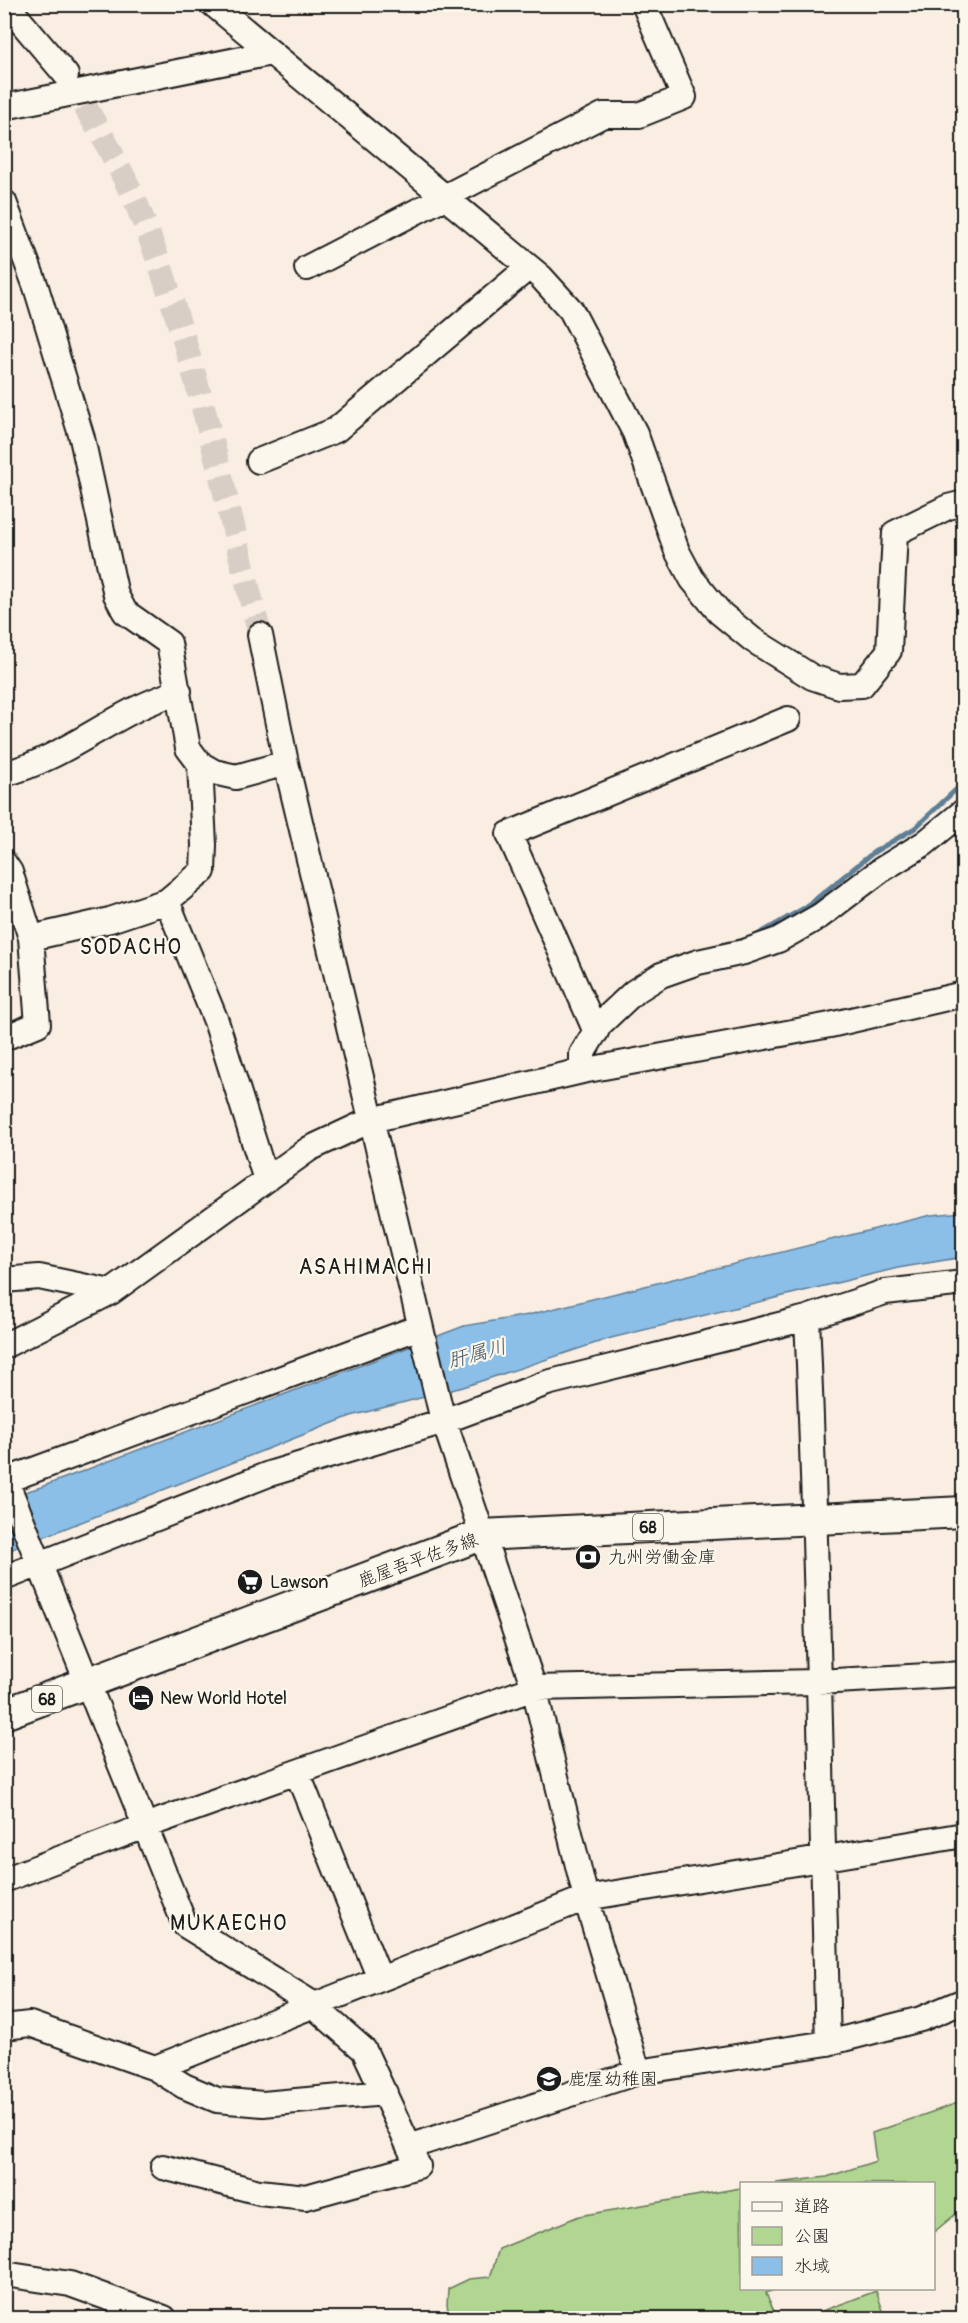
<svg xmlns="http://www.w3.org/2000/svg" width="968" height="2323" font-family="Pangolin,'Klee One',sans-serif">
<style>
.green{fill:#b1d692;stroke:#667957;stroke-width:1.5}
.water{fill:#8bbfe8;stroke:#5f7e96;stroke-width:1.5}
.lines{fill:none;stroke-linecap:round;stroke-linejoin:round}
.stream{stroke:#5f7e96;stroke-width:5}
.minor-tunnel{stroke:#d9cec5;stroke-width:24;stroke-dasharray:24 12;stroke-linecap:butt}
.minor-casing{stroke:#1c1c1c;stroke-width:28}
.major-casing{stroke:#1c1c1c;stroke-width:34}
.minor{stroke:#fbf7ec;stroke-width:24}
.major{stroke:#fbf7ec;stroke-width:30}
.labels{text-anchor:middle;stroke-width:4.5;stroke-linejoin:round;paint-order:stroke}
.shield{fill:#fbf7ec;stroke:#5f5e5a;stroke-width:1.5}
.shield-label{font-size:16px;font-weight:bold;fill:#1c1c1c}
.poi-label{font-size:18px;fill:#1c1c1c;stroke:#fbf7ec;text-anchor:start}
.street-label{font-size:18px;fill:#1c1c1c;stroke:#fbf7ec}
.water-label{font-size:20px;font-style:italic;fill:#435563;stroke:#fbf7ec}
.quarter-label{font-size:21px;letter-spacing:1.5px;fill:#1c1c1c;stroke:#fbf7ec}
</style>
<rect width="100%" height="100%" fill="#faeee3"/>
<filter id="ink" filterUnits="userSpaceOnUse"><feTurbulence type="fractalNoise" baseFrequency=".0167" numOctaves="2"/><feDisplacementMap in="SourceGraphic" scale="12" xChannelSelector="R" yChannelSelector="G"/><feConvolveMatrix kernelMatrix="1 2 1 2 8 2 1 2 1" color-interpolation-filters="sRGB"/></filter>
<g filter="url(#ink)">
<path class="green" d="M 963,2101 L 963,2208 L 934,2232 L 934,2184 L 776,2183 L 827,2177 L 876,2161 L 872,2133 Z
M 741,2188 L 742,2288 L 776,2289 L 766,2293 L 777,2318 L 450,2318 L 447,2305 L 448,2289 L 469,2279 L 490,2277 L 499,2249 L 579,2216 Z
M 876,2291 L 885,2316 L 904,2314 L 905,2318 L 804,2318 Z"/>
<path class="water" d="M 963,1212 L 963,1257 L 898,1268 L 611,1338 L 463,1387 L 351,1416 L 5,1552 L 5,1498 L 41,1487 L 464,1326 L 528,1315 L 931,1215 Z"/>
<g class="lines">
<path class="stream" d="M 752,938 L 806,907 L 874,852 L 915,828 L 964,782
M 700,951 L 729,943"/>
<path class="minor-tunnel" d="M 66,75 C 94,121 121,166 141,215 C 195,350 224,495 260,635"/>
<g class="minor-casing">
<path id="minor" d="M 6,4 L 66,75
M 213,4 L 541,277 L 571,310 L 635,433 L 677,551 L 692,579 L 720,613 L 753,640 L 812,677 L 839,686 L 862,685 L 889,651 L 895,533 L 948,507 L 964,503
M 4,107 L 271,53
M 4,202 L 36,287 L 82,438 L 116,595 L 125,612 L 169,643 L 188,748 L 200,764 L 214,772 L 236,777 L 286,763
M 307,268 L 603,115 L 639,115 L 684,97 L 644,4
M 259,461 L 336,430 L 529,267
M 260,635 L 286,763 L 441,1412 L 534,1688 L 586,1898 L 638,2072
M 4,774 C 51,762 90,733 132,711 C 147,703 164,697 179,691
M 4,863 L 10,872 L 31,938
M 167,901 L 216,1021 L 266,1180
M 596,1032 L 509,834 L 788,719
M 4,1038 L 38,1024 L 31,938 L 110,920 L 167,901 L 203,871 L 204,845 L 200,764
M 582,1071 L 582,1054 L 600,1024 L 634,992 L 661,975 L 698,962 L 744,952 L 778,940 L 820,916 L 881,870 L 925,843 L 964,811
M 4,1280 L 39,1277 L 111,1292
M 807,1318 C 818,1559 821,1801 828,2043
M 4,1346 L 111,1292 L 309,1149 L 371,1120 L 582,1071 L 830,1025 L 964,994
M 4,1476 L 185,1925 L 308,2001 L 364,2050 L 418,2166 L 306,2197 L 259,2192 L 163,2167
M 4,1481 L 420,1327
M 4,1578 L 269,1474 L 444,1421 L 547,1383 L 807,1318 L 885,1292 L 964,1283
M 297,1772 L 380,1979
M 4,1880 L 145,1826 L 534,1688 L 817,1682 L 964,1674
M 4,2027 L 30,2024 L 155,2068 L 184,2086 L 217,2100 L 263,2104 L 385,2093
M 155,2068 L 586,1898 L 964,1835
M 409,2147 L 638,2072 L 828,2043 L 921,2019 L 964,2001
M 4,2274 L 70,2284 L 164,2318"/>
</g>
<g class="major-casing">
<path id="major" d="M 4,1714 L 481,1535 L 964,1512"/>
</g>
<use href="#minor" class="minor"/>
<use href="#major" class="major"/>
</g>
</g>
<defs>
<g id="bank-disc" transform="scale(1.35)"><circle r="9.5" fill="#1c1c1c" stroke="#fbf7ec"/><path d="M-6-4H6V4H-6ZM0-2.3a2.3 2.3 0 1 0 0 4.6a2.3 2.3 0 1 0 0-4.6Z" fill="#fff"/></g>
<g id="supermarket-disc" transform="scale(1.35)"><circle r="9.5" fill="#1c1c1c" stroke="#fbf7ec"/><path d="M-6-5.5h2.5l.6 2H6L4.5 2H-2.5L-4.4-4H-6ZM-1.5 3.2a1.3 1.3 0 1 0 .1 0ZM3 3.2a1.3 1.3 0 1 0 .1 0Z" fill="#fff"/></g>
<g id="hotel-disc" transform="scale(1.35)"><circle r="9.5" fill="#1c1c1c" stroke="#fbf7ec"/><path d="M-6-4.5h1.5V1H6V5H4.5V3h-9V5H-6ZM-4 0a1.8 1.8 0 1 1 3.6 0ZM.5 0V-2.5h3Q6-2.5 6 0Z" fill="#fff"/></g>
<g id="school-disc" transform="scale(1.35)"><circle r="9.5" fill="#1c1c1c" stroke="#fbf7ec"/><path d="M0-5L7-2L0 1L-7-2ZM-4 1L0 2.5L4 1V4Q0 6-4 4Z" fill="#fff"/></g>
</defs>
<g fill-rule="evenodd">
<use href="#bank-disc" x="588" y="1557"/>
<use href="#supermarket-disc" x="250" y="1582"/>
<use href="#hotel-disc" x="141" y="1698"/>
<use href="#school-disc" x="549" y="2079"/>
</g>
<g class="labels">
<g class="shield">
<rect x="633" y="1514" width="30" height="26" rx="4.5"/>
<rect x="32" y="1686" width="30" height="26" rx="4.5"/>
</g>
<g class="shield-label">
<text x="648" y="1533">68</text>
<text x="47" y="1705">68</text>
</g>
<g class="poi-label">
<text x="608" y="1563">九州労働金庫</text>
<text x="270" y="1588">Lawson</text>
<text x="160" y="1704">New World Hotel</text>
<text x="568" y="2085">鹿屋幼稚園</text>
</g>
<g class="street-label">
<text transform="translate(418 1560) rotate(-20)" y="6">鹿屋吾平佐多線</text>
</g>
<g class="water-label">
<text transform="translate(477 1353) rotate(-15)" y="7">肝属川</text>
</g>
<g class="quarter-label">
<text x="131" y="954">SODACHO</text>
<text x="366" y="1274">ASAHIMACHI</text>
<text x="229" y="1930">MUKAECHO</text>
</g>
</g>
<rect width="968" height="2323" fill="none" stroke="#fbf7ec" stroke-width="24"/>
<rect x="12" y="12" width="944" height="2299" fill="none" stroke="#1c1c1c" stroke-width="2" filter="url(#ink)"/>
<rect x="740" y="2182" width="195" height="108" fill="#fbf7ec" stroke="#a29f99" stroke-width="1.5"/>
<rect x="752" y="2202" width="30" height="9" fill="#fbf7ec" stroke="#a29f99" stroke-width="1.5"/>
<text x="794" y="2212" font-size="18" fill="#1c1c1c">道路</text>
<rect x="752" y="2227" width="30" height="18" fill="#b1d692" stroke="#a29f99" stroke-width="1.5"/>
<text x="794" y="2242" font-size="18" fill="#1c1c1c">公園</text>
<rect x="752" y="2257" width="30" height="18" fill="#8bbfe8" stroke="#a29f99" stroke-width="1.5"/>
<text x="794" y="2272" font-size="18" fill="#1c1c1c">水域</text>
</svg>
